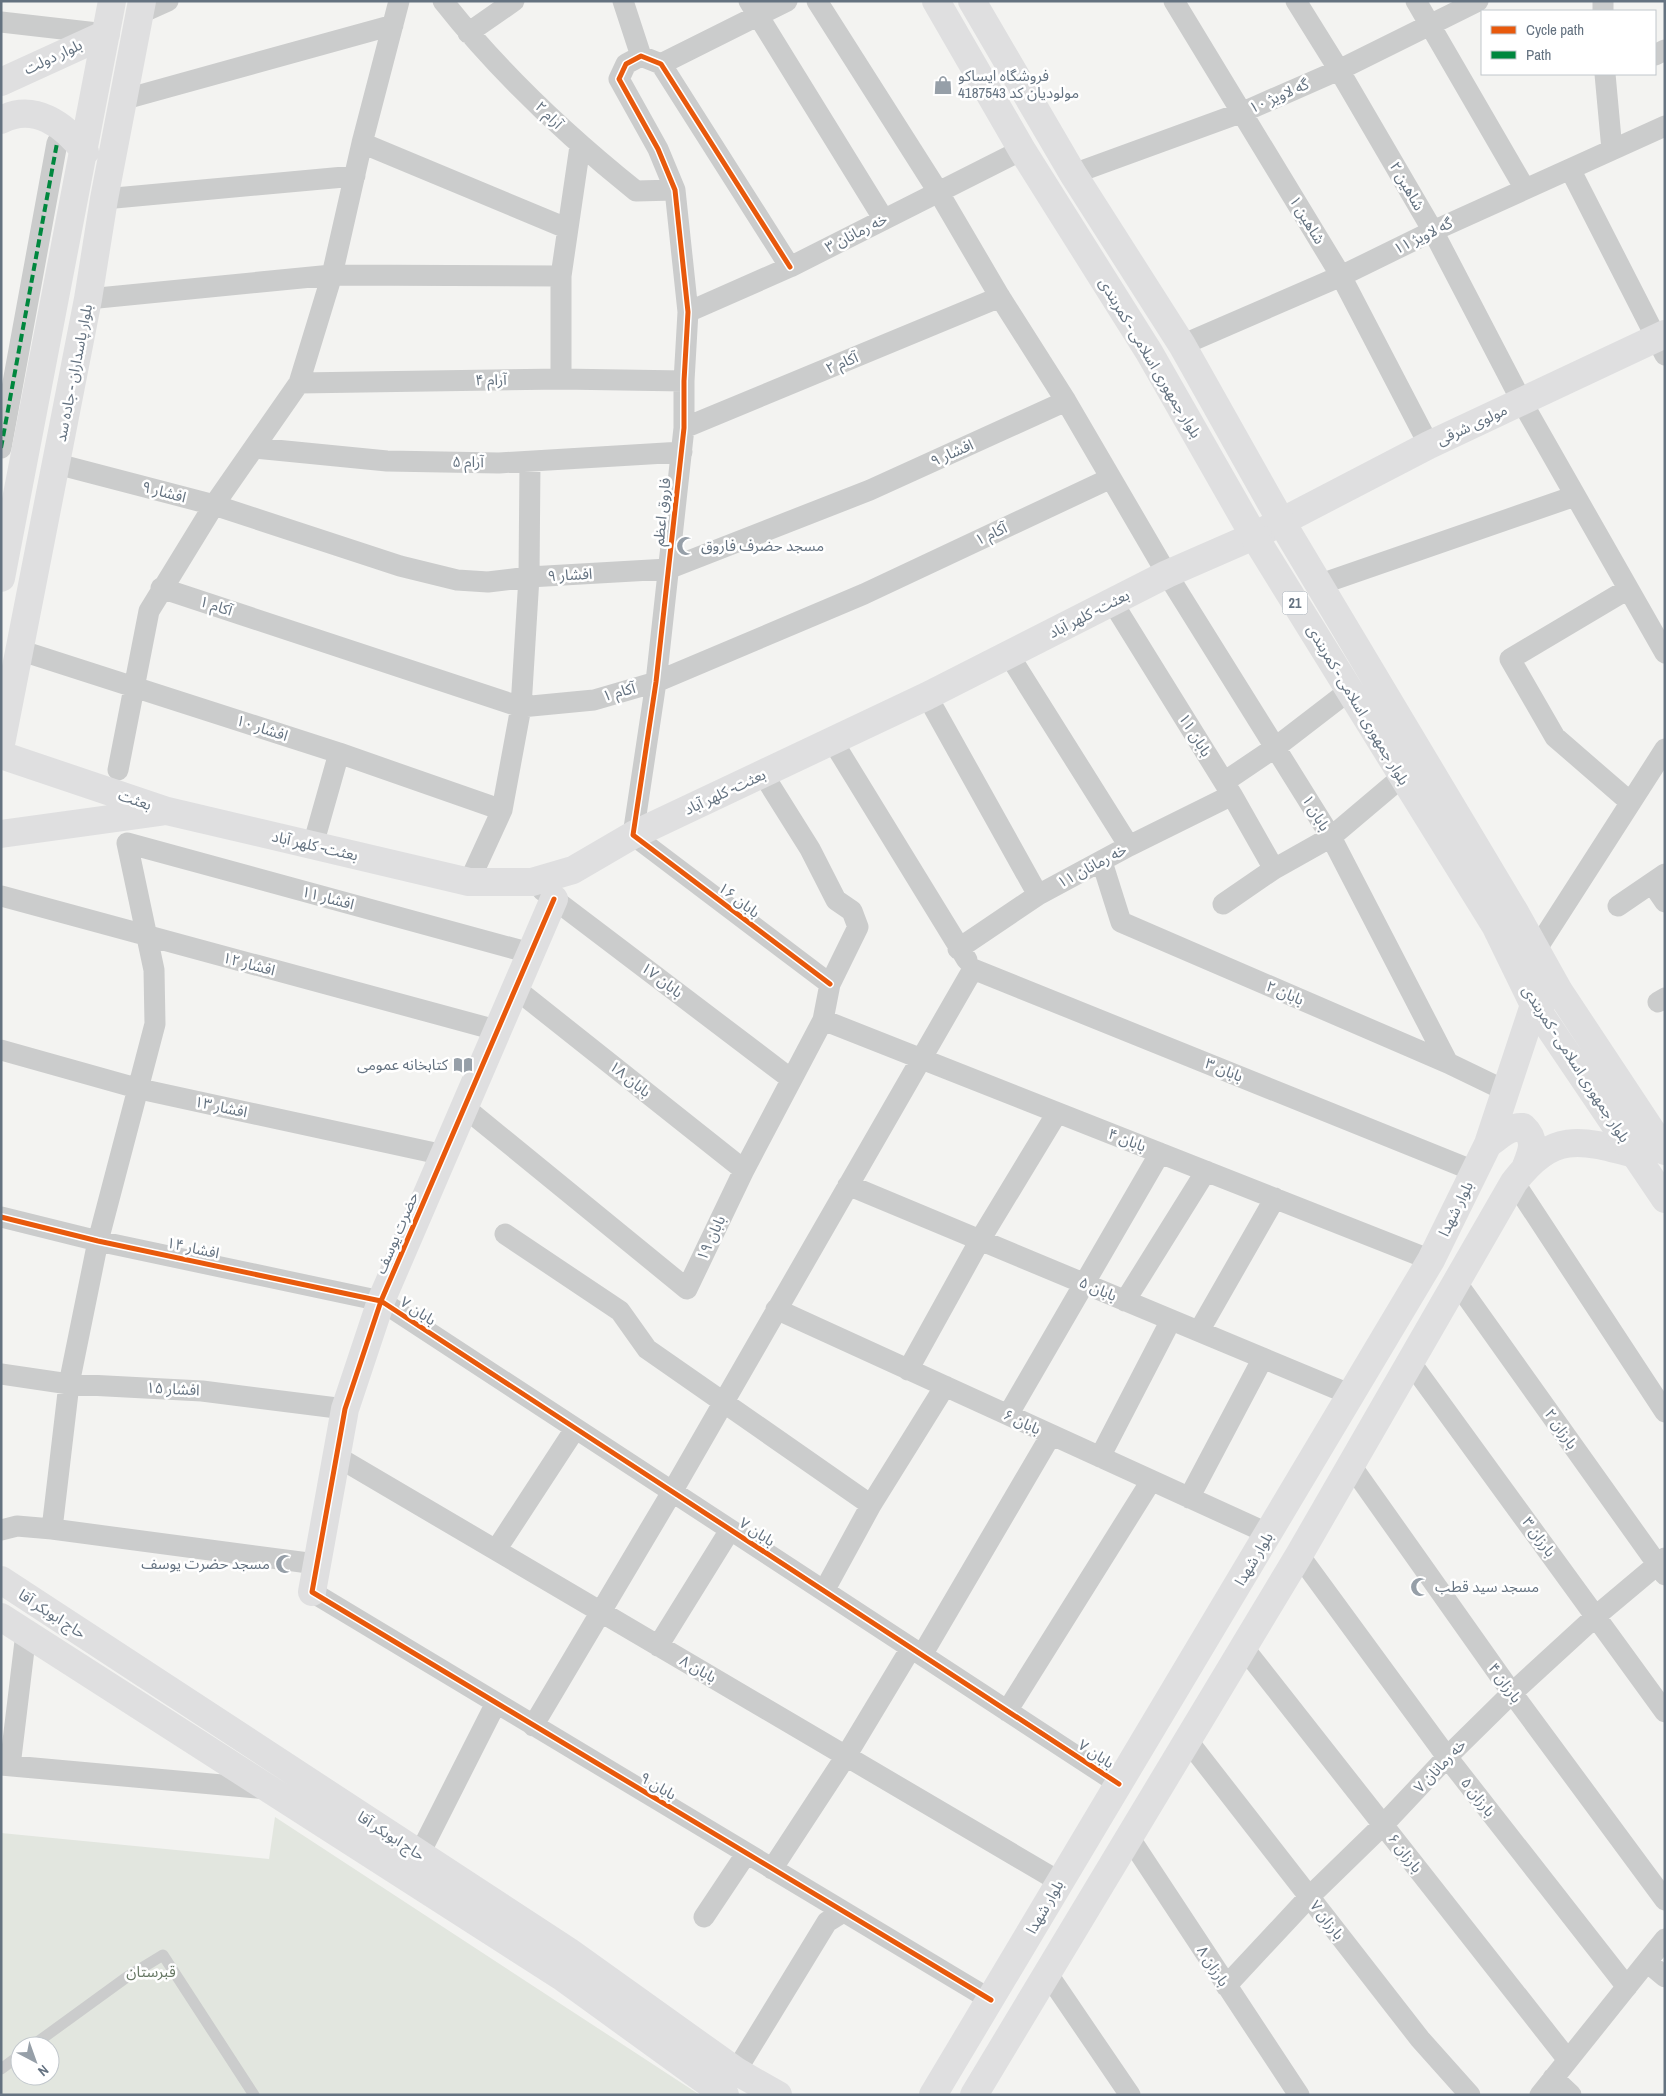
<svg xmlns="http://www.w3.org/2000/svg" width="1666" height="2096" font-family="'Archivo Narrow','Noto Sans Arabic',sans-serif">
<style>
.green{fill:#e2e6df;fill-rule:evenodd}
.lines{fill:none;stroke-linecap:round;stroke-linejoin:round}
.lane{stroke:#cbcccc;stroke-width:11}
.street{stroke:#cbcccc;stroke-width:21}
.secondary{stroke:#dfdfe0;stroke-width:28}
.primary{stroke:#dfdfe0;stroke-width:28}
.quiet{stroke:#00873e;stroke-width:4;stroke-dasharray:8 4;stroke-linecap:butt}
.cycleway-casing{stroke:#fff;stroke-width:8}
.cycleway{stroke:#e8590c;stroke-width:5}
.labels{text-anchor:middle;stroke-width:5;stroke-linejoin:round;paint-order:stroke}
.shield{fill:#fff;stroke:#929ca6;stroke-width:1}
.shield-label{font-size:14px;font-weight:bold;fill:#647280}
.street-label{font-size:15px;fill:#647280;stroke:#fff}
.poi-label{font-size:15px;fill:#647280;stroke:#fff;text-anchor:start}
.park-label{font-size:15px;fill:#667763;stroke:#fff}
</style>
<rect width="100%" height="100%" fill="#f3f3f1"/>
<path class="green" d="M 275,1817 L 700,2095 L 1,2095 L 1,1833 L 269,1859 ZM 20,2046 L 50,2046 L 50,2076 L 20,2076 Z"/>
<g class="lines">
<path class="lane" d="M 32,2046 L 127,1977 L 163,1955 L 254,2095
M 1,2069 L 20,2055"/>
<path class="street" d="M 443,1 C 499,72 566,135 636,191 L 675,190
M 623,1 L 641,56
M 749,1 L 883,218
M 817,1 L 939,193 L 1000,297 L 1066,401 L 1167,574 L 1331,837 L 1448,1063
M 1174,1 L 1341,276 L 1429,445
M 1296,1 L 1339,70 L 1433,231 L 1522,402 L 1665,653
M 1416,1 L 1525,189
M 1603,1 L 1603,11
M 139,14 L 168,1
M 1,22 L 106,34
M 468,33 L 514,1
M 1655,55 L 1665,50
M 661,64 L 787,1
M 1605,74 L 1612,150
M 122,100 L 393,25
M 362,143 L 566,228
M 1570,169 L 1665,355
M 1073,174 L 1243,112 L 1339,70 L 1478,1
M 104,199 L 355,176
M 790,267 L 661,64 L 641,56 L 626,64 L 619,79 L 658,149 L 675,190 L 688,312 L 684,381 L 684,428 L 656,682 L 633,835 L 830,984
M 88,299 L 332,275 L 561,276
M 688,312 L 790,267 L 1022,150
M 1182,345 L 1341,276 L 1433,231 L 1665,126
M 561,379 L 561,276 L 580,146
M 299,383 L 561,379 L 684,381
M 684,428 L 1000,297
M 1,448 L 57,143
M 255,448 L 387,461 L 499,463 L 682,452
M 57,464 L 214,505 L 400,566 L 457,580 L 488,582 L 529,577 L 668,569 L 870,490 L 1066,401
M 1318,585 L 1575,496
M 161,588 L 521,707 L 594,700 L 656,682 L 864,594 L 1111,478
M 1628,589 L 1510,659 L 1555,737 L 1630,802
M 1113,603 L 1232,795 L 1274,869
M 19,650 L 339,753 L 502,810
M 1009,655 L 1129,846
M 927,696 L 1038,895
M 832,740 L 967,960
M 118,770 L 149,611 L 214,505 L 299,383 L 332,275 L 362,143 L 399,1
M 1224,782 L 1276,747 L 1350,690
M 313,845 L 339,753
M 1102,862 L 1121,922 L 1448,1063 L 1506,1091
M 469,882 L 502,810 L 521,707 L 529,577 L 530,462
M 1652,883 L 1665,902
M 542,890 L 791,1079
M 1,896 L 496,1030
M 1223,904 L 1274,869 L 1331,837 L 1402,777
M 1618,906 L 1665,874
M 958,949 L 1038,895 L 1129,846 L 1232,795
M 1536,950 L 1665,749
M 973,969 L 1474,1171
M 516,989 L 744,1170
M 1658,1002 L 1665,998
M 823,1020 L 1431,1260
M 1,1050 L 140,1089 L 444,1155
M 464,1107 L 687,1289 L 744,1170 L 823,1020 L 830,984 L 858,927 L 852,911 L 836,900 L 810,849 L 763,774
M 1514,1182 L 1665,1412
M 848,1185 L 1349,1394
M 1,1217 L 98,1241 L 381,1301 L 1119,1784
M 505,1234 L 620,1311 L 647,1349 L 871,1505
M 1457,1283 L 1665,1575
M 1125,1301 L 1206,1171
M 776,1309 L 1269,1534
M 1199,1331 L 1275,1198
M 1411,1363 L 1665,1712
M 908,1370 L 980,1240 L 1057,1113
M 1,1374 L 69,1384 L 202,1391 L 345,1409
M 1008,1415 L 1160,1153
M 336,1456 L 1060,1882
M 1100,1457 L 1171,1320
M 1350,1464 L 1512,1693 L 1665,1900
M 1189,1498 L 1263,1358
M 52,1529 L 316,1564
M 1,1530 L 17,1526 L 52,1529 L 69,1384 L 98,1241 L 155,1024 L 154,970 L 127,843 L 530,953
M 496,1550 L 575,1429
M 1299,1555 L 1447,1757 L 1627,1987
M 824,1591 L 871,1505 L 945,1386
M 312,1592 L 991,2000
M 658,1646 L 730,1530
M 1243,1647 L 1568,2060
M 922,1655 L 1051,1435
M 1007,1711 L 1151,1481
M 533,1726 L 672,1492 L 973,969
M 1188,1741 L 1420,2039 L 1470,2095
M 1,1765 L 267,1789
M 10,1766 L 26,1633
M 1129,1837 L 1299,2095
M 419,1855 L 496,1703
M 772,1869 L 846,1756 L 911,1648
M 704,1917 L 746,1854
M 1647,1962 L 1665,1977
M 1047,1973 L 1130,2095
M 1226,1986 L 1309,1897 L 1383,1825 L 1447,1757 L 1512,1693 L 1596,1616 L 1665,1558
M 736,2071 L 827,1922 L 843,1912
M 1553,2078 L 1571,2095
M 1540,2095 L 1665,1939"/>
<path class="secondary" d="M 1,82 L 106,34
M 1,120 C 34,102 65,125 85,152
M 1,578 L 112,1
M 1,744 L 88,299 L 104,199 L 142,1
M 1,755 L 167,811 L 469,882 L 532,882 L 573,870 L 633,835 L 927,696 L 1167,574 L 1254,536 L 1429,445 L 1665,334
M 1,834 L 160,812
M 1488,1144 C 1500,1136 1509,1126 1523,1127 C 1537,1140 1532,1151 1526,1166
M 1,1580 L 568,1951 L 736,2071 L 778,2095
M 312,1592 L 345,1409 L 381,1301 L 554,899
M 1,1617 L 562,1977 L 725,2095
M 933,2095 L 1431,1260 L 1488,1144 L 1534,1005 L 1551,995
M 974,2095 L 1299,1555 L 1514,1182 C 1553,1132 1579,1139 1634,1154"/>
<path class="primary" d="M 936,1 L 1022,150 L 1149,352 L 1254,536 L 1496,927 L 1534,1005 L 1665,1199
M 972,1 L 1073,174 L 1182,345 L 1281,521 L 1516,914 L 1559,991 L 1665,1151"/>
<path class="quiet" d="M 1,448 L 57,143"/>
<g class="cycleway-casing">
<path id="cycleway" d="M 790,267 L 661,64 L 641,56 L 626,64 L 619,79 L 658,149 L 675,190 L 688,312 L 684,381 L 684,428 L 656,682 L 633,835 L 830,984
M 554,899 L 381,1301 L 345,1409 L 312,1592 L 991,2000
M 1,1217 L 98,1241 L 381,1301 L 1119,1784"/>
</g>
<use href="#cycleway" class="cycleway"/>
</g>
<defs>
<g id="shop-bare" transform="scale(1.5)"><path d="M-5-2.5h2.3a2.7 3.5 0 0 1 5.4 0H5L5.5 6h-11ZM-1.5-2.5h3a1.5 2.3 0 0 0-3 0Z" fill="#969fa8" stroke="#fff" stroke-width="2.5" paint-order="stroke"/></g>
<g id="mosque-bare" transform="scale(1.5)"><path d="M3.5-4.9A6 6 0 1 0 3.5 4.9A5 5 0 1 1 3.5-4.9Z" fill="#969fa8" stroke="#fff" stroke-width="2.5" paint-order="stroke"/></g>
<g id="library-bare" transform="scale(1.5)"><path d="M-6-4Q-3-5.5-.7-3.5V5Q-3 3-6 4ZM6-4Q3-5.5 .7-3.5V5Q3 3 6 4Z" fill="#969fa8" stroke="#fff" stroke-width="2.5" paint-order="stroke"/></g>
</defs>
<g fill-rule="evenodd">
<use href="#shop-bare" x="943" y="85"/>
<use href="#mosque-bare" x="686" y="546"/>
<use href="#library-bare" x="463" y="1065"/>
<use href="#mosque-bare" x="285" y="1564"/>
<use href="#mosque-bare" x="1420" y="1587"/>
</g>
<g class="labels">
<rect class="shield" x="1282.5" y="591.5" width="25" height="23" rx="4"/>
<g class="shield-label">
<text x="1295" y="608">21</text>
</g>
<g class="street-label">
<text transform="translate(53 57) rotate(-25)" y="5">بلوار دولت</text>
<text transform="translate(1279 96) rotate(-24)" y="5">گه لاویژ ۱۰</text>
<text transform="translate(549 115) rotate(45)" y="5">آرام ۲</text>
<text transform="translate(1407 186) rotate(60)" y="5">شاهین ۲</text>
<text transform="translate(1307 220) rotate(59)" y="5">شاهین ۱</text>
<text transform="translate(856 233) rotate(-27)" y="5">خه رمانان ۳</text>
<text transform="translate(1423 236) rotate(-26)" y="5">گه لاویژ ۱۱</text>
<text transform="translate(1150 358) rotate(59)" y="5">بلوار جمهوری اسلامی - کمربندی</text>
<text transform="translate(842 363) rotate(-23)" y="5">آکام ۲</text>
<text transform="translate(74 373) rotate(-79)" y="5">بلوار پاسداران - جاده سد</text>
<text transform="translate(491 380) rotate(-1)" y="5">آرام ۴</text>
<text transform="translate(1472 425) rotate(-25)" y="5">مولوی شرقی</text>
<text transform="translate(952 453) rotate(-24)" y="5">افشار ۹</text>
<text transform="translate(468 462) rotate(1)" y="5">آرام ۵</text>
<text transform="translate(164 492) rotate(15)" y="5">افشار ۹</text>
<text transform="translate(662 512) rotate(-84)" y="5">فاروق اعظم</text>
<text transform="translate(991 534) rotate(-25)" y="5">آکام ۱</text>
<text transform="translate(570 575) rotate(-3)" y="5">افشار ۹</text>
<text transform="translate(216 606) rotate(18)" y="5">آکام ۱</text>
<text transform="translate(1089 614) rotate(-27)" y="5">بعثت- کلهر آباد</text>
<text transform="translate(619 692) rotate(-16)" y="5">آکام ۱</text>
<text transform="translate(1358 705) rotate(59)" y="5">بلوار جمهوری اسلامی - کمربندی</text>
<text transform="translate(262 728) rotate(18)" y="5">افشار ۱۰</text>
<text transform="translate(1195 735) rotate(58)" y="5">بابان ۱۱</text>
<text transform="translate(725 792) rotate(-25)" y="5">بعثت- کلهر آباد</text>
<text transform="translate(135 800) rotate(19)" y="5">بعثت</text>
<text transform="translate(1316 813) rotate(59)" y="5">بابان ۱</text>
<text transform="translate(315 846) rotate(13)" y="5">بعثت- کلهر آباد</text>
<text transform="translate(1092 866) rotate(-28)" y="5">خه رمانان ۱۱</text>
<text transform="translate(328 898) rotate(15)" y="5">افشار ۱۱</text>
<text transform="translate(739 900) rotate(37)" y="5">بابان ۱۶</text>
<text transform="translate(249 964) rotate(15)" y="5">افشار ۱۲</text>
<text transform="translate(662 980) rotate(37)" y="5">بابان ۱۷</text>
<text transform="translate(1285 993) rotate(23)" y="5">بابان ۲</text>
<text transform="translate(1576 1064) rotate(57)" y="5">بلوار جمهوری اسلامی - کمربندی</text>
<text transform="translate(1224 1070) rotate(22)" y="5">بابان ۳</text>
<text transform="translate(630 1079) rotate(38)" y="5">بابان ۱۸</text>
<text transform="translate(221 1107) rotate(12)" y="5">افشار ۱۳</text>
<text transform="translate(1127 1140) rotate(21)" y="5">بابان ۴</text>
<text transform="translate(1456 1209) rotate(-64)" y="5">بلوار شهدا</text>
<text transform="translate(397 1233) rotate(-67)" y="5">حضرت یوسف</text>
<text transform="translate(711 1238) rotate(-65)" y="5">بابان ۱۹</text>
<text transform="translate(193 1248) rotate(12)" y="5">افشار ۱۴</text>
<text transform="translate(1098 1289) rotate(23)" y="5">بابان ۵</text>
<text transform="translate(418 1311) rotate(33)" y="5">بابان ۷</text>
<text transform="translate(173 1389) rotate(3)" y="5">افشار ۱۵</text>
<text transform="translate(1022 1422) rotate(25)" y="5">بابان ۶</text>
<text transform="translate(1561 1429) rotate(55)" y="5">بارزان ۲</text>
<text transform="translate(757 1532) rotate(33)" y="5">بابان ۷</text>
<text transform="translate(1539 1537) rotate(54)" y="5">بارزان ۳</text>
<text transform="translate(1254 1559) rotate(-59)" y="5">بلوار شهدا</text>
<text transform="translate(52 1614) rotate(33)" y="5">حاج ابوبکر آقا</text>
<text transform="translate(698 1669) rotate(30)" y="5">بابان ۸</text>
<text transform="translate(1505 1683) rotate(54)" y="5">بارزان ۴</text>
<text transform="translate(1096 1754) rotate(33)" y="5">بابان ۷</text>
<text transform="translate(1440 1766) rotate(-46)" y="5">خه رمانان ۷</text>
<text transform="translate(658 1786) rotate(31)" y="5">بابان ۹</text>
<text transform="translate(1478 1797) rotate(52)" y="5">بارزان ۵</text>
<text transform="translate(391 1836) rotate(33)" y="5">حاج ابوبکر آقا</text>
<text transform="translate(1405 1853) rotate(52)" y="5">بارزان ۶</text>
<text transform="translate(1045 1907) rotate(-60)" y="5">بلوار شهدا</text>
<text transform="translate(1327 1920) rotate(52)" y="5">بارزان ۷</text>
<text transform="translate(1213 1966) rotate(57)" y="5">بارزان ۸</text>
</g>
<g class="poi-label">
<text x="958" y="81">فروشگاە ایساکو<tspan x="958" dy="17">مولودیان کد 4187543</tspan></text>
<text x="701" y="551">مسجد حضرف فاروق</text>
<text x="448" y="1070" text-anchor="end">کتابخانه عمومی</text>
<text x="270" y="1569" text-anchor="end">مسجد حضرت یوسف</text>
<text x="1435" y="1592">مسجد سید قطب</text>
</g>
<g class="park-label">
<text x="151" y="1977">قبرستان</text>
</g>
</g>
<rect width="1666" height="2096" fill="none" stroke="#647280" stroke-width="5"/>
<rect x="1481" y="10" width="175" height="65" fill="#ffffff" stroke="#c1c7cc"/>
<rect x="1491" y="26" width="25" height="8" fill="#e8590c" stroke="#c1c7cc"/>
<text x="1526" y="35" font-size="15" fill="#647280">Cycle path</text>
<rect x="1491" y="51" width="25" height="8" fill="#00873e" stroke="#c1c7cc"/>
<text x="1526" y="60" font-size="15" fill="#647280">Path</text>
<g transform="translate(35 2061) rotate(139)"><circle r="24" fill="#ffffff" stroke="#c1c7cc"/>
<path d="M0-4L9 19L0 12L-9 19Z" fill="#969fa8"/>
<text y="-8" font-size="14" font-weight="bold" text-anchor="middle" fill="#647280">N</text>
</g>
</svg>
